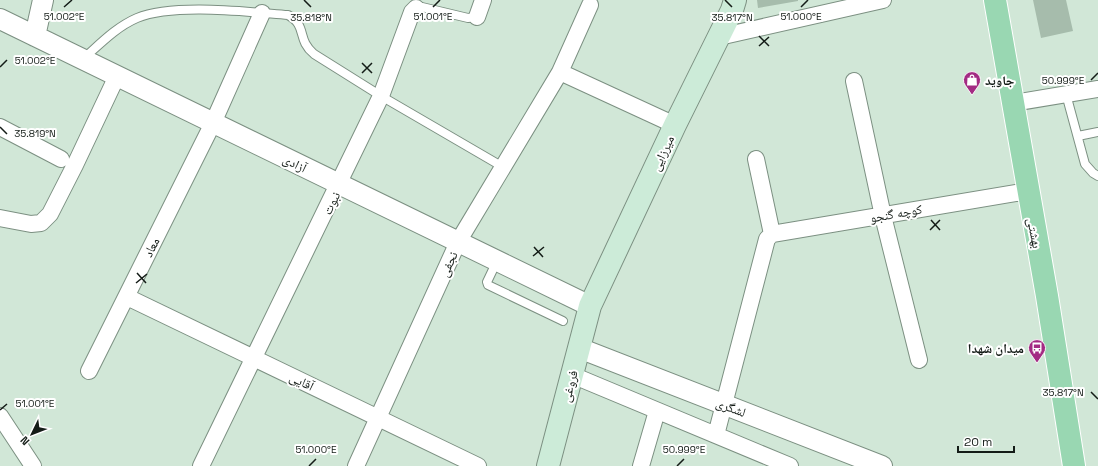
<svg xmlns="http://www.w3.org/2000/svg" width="1098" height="466" font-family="'Space Grotesk','Noto Naskh Arabic',sans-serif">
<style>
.building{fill:#a6bcac}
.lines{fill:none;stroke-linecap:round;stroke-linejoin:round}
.service-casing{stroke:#7c9082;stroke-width:10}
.minor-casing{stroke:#7c9082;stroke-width:18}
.tertiary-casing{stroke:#7c9082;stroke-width:22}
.secondary-casing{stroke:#7c9082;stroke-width:24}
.primary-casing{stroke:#fff;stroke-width:24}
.service{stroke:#fff;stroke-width:8}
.minor{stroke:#fff;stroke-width:16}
.tertiary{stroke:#fff;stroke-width:20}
.secondary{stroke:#ccebd8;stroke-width:22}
.primary{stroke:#99d7b2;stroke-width:22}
.ticks{fill:none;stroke:#141c17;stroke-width:1.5}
.labels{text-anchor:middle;stroke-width:4;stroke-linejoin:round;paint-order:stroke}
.poi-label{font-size:13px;font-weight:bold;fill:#141c17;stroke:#fff;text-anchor:start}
.street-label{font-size:13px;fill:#141c17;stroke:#fff}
.ticks-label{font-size:10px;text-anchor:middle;fill:#141c17;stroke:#fff;stroke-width:4;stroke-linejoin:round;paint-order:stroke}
</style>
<rect width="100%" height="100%" fill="#d1e7d7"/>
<path class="building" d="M 757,0 L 798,0 L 798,1 L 758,8 Z
M 1033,0 L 1066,0 L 1073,31 L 1041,38 Z"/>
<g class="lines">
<g class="service-casing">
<path id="service" d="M 416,8 L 422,7 L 468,18 L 477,17
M 83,59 C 100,44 116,27 137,18 C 173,3 248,12 288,15 C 308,26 296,39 314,54 L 381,96 L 503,167
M 1066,94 L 1085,164 L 1093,173 L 1098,176
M 1078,136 L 1098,132
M 497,261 L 487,282 L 488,285 L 563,321"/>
</g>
<g class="minor-casing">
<path id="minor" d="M 477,17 L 483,0
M 719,37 L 883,0
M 560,72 L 675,125
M 854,81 L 883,216 L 919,360
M 1013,103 L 1098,89
M 0,127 L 61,159
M 756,159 L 772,234
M 0,218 L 31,224 L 41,223 L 50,214 L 75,165 L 117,76
M 127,297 L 478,466
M 89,371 L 213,123 L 262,13
M 572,375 L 790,466
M 0,416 L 33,466
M 716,435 L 767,239 L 772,234 L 1028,191
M 201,466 L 381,96 L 412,12 L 416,8
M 356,466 L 458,242 L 560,72 L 590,5
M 641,466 L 657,411"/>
</g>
<g class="tertiary-casing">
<path id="tertiary" d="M 0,19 L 590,306
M 35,36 L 43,0
M 579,348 L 882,466"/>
</g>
<g class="secondary-casing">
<path id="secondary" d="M 548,466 L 590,306 L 675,125 L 732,10 L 735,0"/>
</g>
<g class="primary-casing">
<path id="primary" d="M 995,0 L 1047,296 L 1074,466"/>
</g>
<use href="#service" class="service"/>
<use href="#minor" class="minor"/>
<use href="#tertiary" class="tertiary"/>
<use href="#secondary" class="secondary"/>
<use href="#primary" class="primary"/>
</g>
<path class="ticks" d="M 304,0 L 311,7M 725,0 L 732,7M 64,7 L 72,0M 433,7 L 440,0M 801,7 L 808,0M 759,36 L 769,46M 759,46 L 769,37M 362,63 L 372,73M 0,67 L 7,60M 362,73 L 372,63M 1091,80 L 1098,73M 0,127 L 7,134M 931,220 L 940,230M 930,230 L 940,220M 534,247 L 543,257M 533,256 L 544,247M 137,273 L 146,283M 136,283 L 147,274M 1091,392 L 1098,399M 0,410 L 7,404M 309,466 L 316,459M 677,466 L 684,459"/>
<defs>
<g id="shop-pin" transform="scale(0.9)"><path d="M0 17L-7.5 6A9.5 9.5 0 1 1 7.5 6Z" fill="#a32b83" stroke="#fff"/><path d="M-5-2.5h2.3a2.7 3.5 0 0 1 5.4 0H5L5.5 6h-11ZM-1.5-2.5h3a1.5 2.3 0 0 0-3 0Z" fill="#fff"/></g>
<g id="bus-pin" transform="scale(0.9)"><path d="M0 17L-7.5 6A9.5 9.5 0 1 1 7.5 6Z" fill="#a32b83" stroke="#fff"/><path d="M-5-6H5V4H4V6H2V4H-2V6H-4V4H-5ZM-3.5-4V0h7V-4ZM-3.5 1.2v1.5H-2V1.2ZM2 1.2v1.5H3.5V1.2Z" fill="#fff"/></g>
</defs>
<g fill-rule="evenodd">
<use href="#shop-pin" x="972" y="80"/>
<use href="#bus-pin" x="1037" y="348"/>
</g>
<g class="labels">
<g class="poi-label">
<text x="985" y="85">جاوید</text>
<text x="1024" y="353" text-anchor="end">میدان شهدا</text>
</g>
<g class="street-label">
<text transform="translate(662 153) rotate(-65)" y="5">میرزایی</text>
<text transform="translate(295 163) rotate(26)" y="5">آزادی</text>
<text transform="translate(331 203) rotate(-64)" y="5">نبوت</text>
<text transform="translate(896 213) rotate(-10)" y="5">کوچه گنجو</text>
<text transform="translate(1035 233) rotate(79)" y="5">بهشتی</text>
<text transform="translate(151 247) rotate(-63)" y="5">معاد</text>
<text transform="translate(448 264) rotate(-66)" y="5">نجفی</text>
<text transform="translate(302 381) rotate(26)" y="5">آقایی</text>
<text transform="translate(569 386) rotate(-75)" y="5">فروغی</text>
<text transform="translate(731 407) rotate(21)" y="5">لشگری</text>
</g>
</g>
<g class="ticks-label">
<text x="64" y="20">51.002°E</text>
<text x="433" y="20">51.001°E</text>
<text x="801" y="20">51.000°E</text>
<text x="732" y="21">35.817°N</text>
<text x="311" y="21">35.818°N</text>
<text x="35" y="64">51.002°E</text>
<text x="1063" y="84">50.999°E</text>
<text x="35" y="137">35.819°N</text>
<text x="1063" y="396">35.817°N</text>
<text x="35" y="407">51.001°E</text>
<text x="316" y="453">51.000°E</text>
<text x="684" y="453">50.999°E</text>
</g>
<g transform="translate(32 434) rotate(227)" stroke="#ffffff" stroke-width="3" paint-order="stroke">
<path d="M0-3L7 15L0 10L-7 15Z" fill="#141c17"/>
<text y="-6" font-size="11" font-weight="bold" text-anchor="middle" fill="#141c17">N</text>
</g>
<path d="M958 446v6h56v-6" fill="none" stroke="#141c17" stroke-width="2"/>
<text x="964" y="446" font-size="12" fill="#141c17" stroke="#ffffff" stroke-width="3" paint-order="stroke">20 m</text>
</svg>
